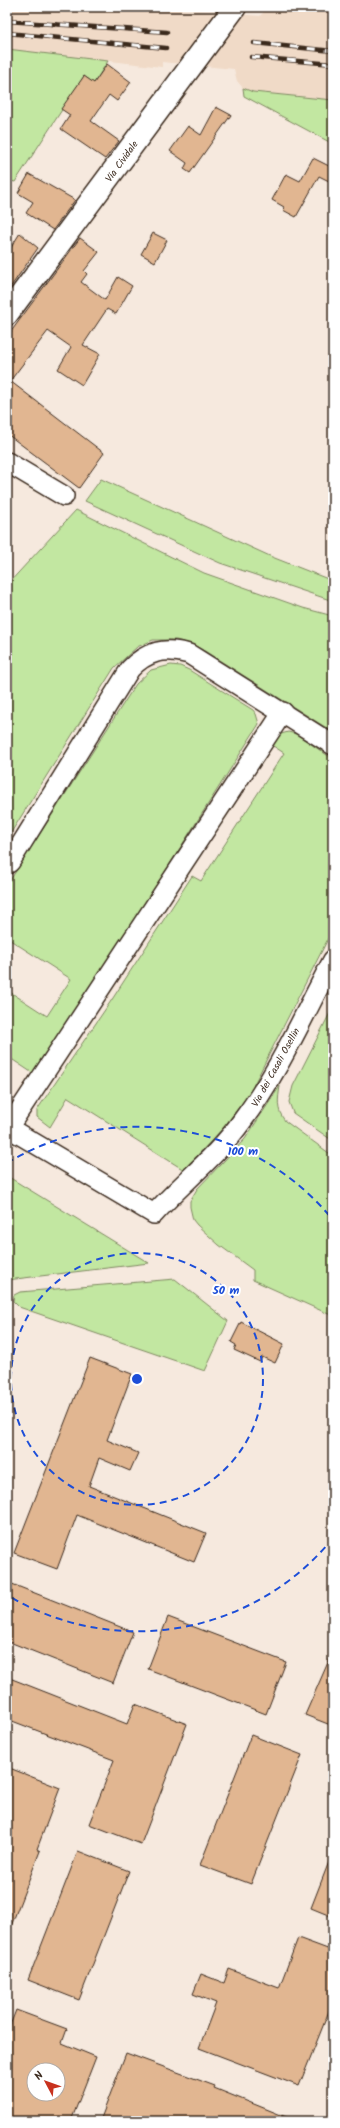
<svg xmlns="http://www.w3.org/2000/svg" width="340" height="2128" font-family="Kalam,sans-serif">
<style>
.built{fill:#f0dac7}
.green{fill:#c2e7a1;stroke:#7e8860}
.building{fill:#e1b691;stroke:#3b2a1e;fill-rule:evenodd}
.lines{fill:none;stroke-linecap:round;stroke-linejoin:round}
.minor-casing{stroke:#3b2a1e;stroke-width:22}
.major-casing{stroke:#3b2a1e;stroke-width:25}
.minor{stroke:#fff;stroke-width:19}
.major{stroke:#fff;stroke-width:22}
.rail-casing{stroke:#3b2a1e;stroke-width:4.5}
.rail{stroke:#fff;stroke-width:3;stroke-dasharray:9;stroke-linecap:butt}
.ring{fill:none;stroke:#1d4ed8;stroke-width:2;stroke-dasharray:7 5}
.labels{text-anchor:middle;stroke-width:4;stroke-linejoin:round;paint-order:stroke}
.street-label{font-size:10px;fill:#3b2a1e;stroke:#fff}
.centre{fill:#1d4ed8;stroke:#fff;stroke-width:2}
.ring-label{font-size:12px;text-anchor:middle;font-weight:bold;fill:#1d4ed8;stroke:#fff;stroke-width:4;stroke-linejoin:round;paint-order:stroke}
</style>
<rect width="100%" height="100%" fill="#f6e9de"/>
<filter id="ink" filterUnits="userSpaceOnUse"><feTurbulence type="fractalNoise" baseFrequency=".025" numOctaves="2"/><feDisplacementMap in="SourceGraphic" scale="8" xChannelSelector="R" yChannelSelector="G"/><feConvolveMatrix kernelMatrix="1 2 1 2 8 2 1 2 1" color-interpolation-filters="sRGB"/></filter>
<g filter="url(#ink)">
<path class="built" d="M 7,7 L 170,7 L 170,9 L 260,16 L 268,7 L 333,7 L 333,100 L 253,92 L 243,88 L 237,81 L 234,69 L 162,62 L 162,67 L 7,49 Z"/>
<path class="green" d="M 7,49 L 108,61 L 94,83 L 84,76 L 15,182 L 7,180 Z
M 243,88 L 253,92 L 333,100 L 333,144 L 244,96 Z
M 101,479 L 272,557 L 333,581 L 333,601 L 220,563 L 85,501 Z
M 76,510 L 204,573 L 303,608 L 333,616 L 333,732 L 203,650 L 191,644 L 176,640 L 153,640 L 137,647 L 114,668 L 7,839 L 7,585 Z
M 171,665 L 180,666 L 189,670 L 253,710 L 256,714 L 259,724 L 89,991 L 34,1074 L 7,1056 L 7,990 L 47,1016 L 71,979 L 7,938 L 7,885 L 136,684 L 151,670 Z
M 288,732 L 296,734 L 333,759 L 333,929 L 250,1092 L 225,1126 L 184,1170 L 68,1097 L 50,1127 L 37,1117 L 37,1110 L 113,998 L 192,876 L 201,881 L 284,753 L 270,744 L 281,734 Z
M 333,1007 L 333,1141 L 293,1113 L 289,1102 L 293,1086 Z
M 280,1086 C 278,1100 276,1109 285,1121 L 333,1156 L 333,1316 L 253,1280 L 253,1270 L 219,1245 L 197,1225 L 193,1220 L 190,1207 L 190,1201 L 197,1189 L 245,1139 Z
M 7,1176 L 149,1263 L 7,1280 Z
M 175,1279 L 228,1321 L 205,1371 L 19,1307 L 13,1301 L 14,1295 L 20,1292 Z"/>
<path class="building" d="M 107,64 L 131,82 L 117,101 L 109,95 L 91,121 L 119,141 L 105,159 L 61,129 L 70,115 L 61,109 L 84,76 L 94,83 Z
M 216,107 L 231,115 L 190,173 L 184,169 L 187,163 L 170,151 L 188,126 L 201,135 Z
M 313,158 L 333,168 L 333,183 L 319,176 L 296,217 L 283,210 L 284,207 L 272,200 L 286,174 L 300,181 Z
M 29,174 L 75,200 L 53,230 L 26,213 L 33,202 L 18,193 Z
M 20,233 L 38,248 L 7,292 L 7,254 Z
M 153,233 L 167,240 L 155,262 L 141,254 Z
M 80,238 L 99,252 L 84,271 L 87,274 L 81,282 L 105,300 L 118,277 L 132,286 L 116,314 L 107,309 L 83,345 L 100,354 L 82,385 L 58,369 L 71,347 L 48,331 L 10,381 L 104,453 L 79,488 L 7,434 L 7,337 Z
M 241,1322 L 284,1344 L 275,1363 L 262,1357 L 260,1362 L 234,1350 L 236,1345 L 231,1342 Z
M 90,1358 L 132,1374 L 107,1440 L 138,1453 L 130,1471 L 99,1458 L 89,1486 L 206,1533 L 194,1562 L 77,1515 L 57,1569 L 14,1553 Z
M 7,1582 L 133,1632 L 113,1683 L 7,1641 Z
M 168,1617 L 286,1662 L 266,1714 L 148,1669 Z
M 333,1651 L 333,1726 L 305,1715 Z
M 7,1677 L 127,1724 L 135,1704 L 187,1724 L 141,1844 L 89,1824 L 114,1760 L 7,1719 Z
M 251,1735 L 302,1755 L 251,1884 L 200,1865 Z
M 7,1767 L 60,1788 L 37,1849 L 40,1851 L 8,1934 Z
M 78,1851 L 129,1871 L 79,2000 L 28,1980 Z
M 332,1854 L 333,1854 L 333,1917 L 311,1908 Z
M 298,1938 L 333,1951 L 333,2001 L 299,2086 L 199,2048 L 216,2003 L 193,1994 L 201,1974 L 224,1983 L 229,1969 L 279,1988 Z
M 16,2010 L 67,2029 L 62,2043 L 96,2057 L 71,2121 L 7,2121 L 7,2033 ZM 34,2070 L 58,2070 L 58,2094 L 34,2094 Z
M 126,2053 L 215,2086 L 214,2088 L 296,2121 L 100,2121 Z"/>
<g class="lines">
<g class="minor-casing">
<path id="minor" d="M 7,462 L 64,496
M 7,864 L 10,862 L 130,669 C 147,651 165,647 189,654 L 333,745
M 7,1127 L 154,1214 C 183,1182 217,1156 242,1121 C 279,1072 304,1014 333,960
M 8,1128 L 283,712"/>
</g>
<g class="major-casing">
<path id="major" d="M 7,314 L 235,7"/>
</g>
<use href="#minor" class="minor"/>
<use href="#major" class="major"/>
<g class="rail-casing">
<path id="rail" d="M 7,21 L 167,32
M 7,33 L 166,48
M 254,43 L 333,51
M 251,57 L 333,64"/>
</g>
<use href="#rail" class="rail"/>
</g>
</g>
<g class="ring">
<circle cx="137" cy="1379" r="126"/>
<path d="M333 1538A252 252 0 0 1 7 1595M7 1163A252 252 0 0 1 333 1220"/>
</g>
<g class="labels">
<g class="street-label">
<text transform="translate(121 161) rotate(-54)" y="4">Via Cividale</text>
<text transform="translate(275 1067) rotate(-61)" y="4">Via dei Casali Osellin</text>
</g>
</g>
<circle cx="137" cy="1379" r="6" class="centre"/>
<g class="ring-label">
<text x="243" y="1155">100 m</text>
<text x="226" y="1294">50 m</text>
</g>
<rect width="340" height="2128" fill="none" stroke="#fff" stroke-width="24"/>
<rect x="12" y="12" width="316" height="2104" fill="none" stroke="#3b2a1e" stroke-width="1.5" filter="url(#ink)"/>
<g transform="translate(46 2082) rotate(311)"><circle r="19" fill="#ffffff" stroke="#b1aaa5"/>
<path d="M0-3L7 15L0 10L-7 15Z" fill="#c8321e"/>
<text y="-6" font-size="11" font-weight="bold" text-anchor="middle" fill="#3b2a1e">N</text>
</g>
</svg>
